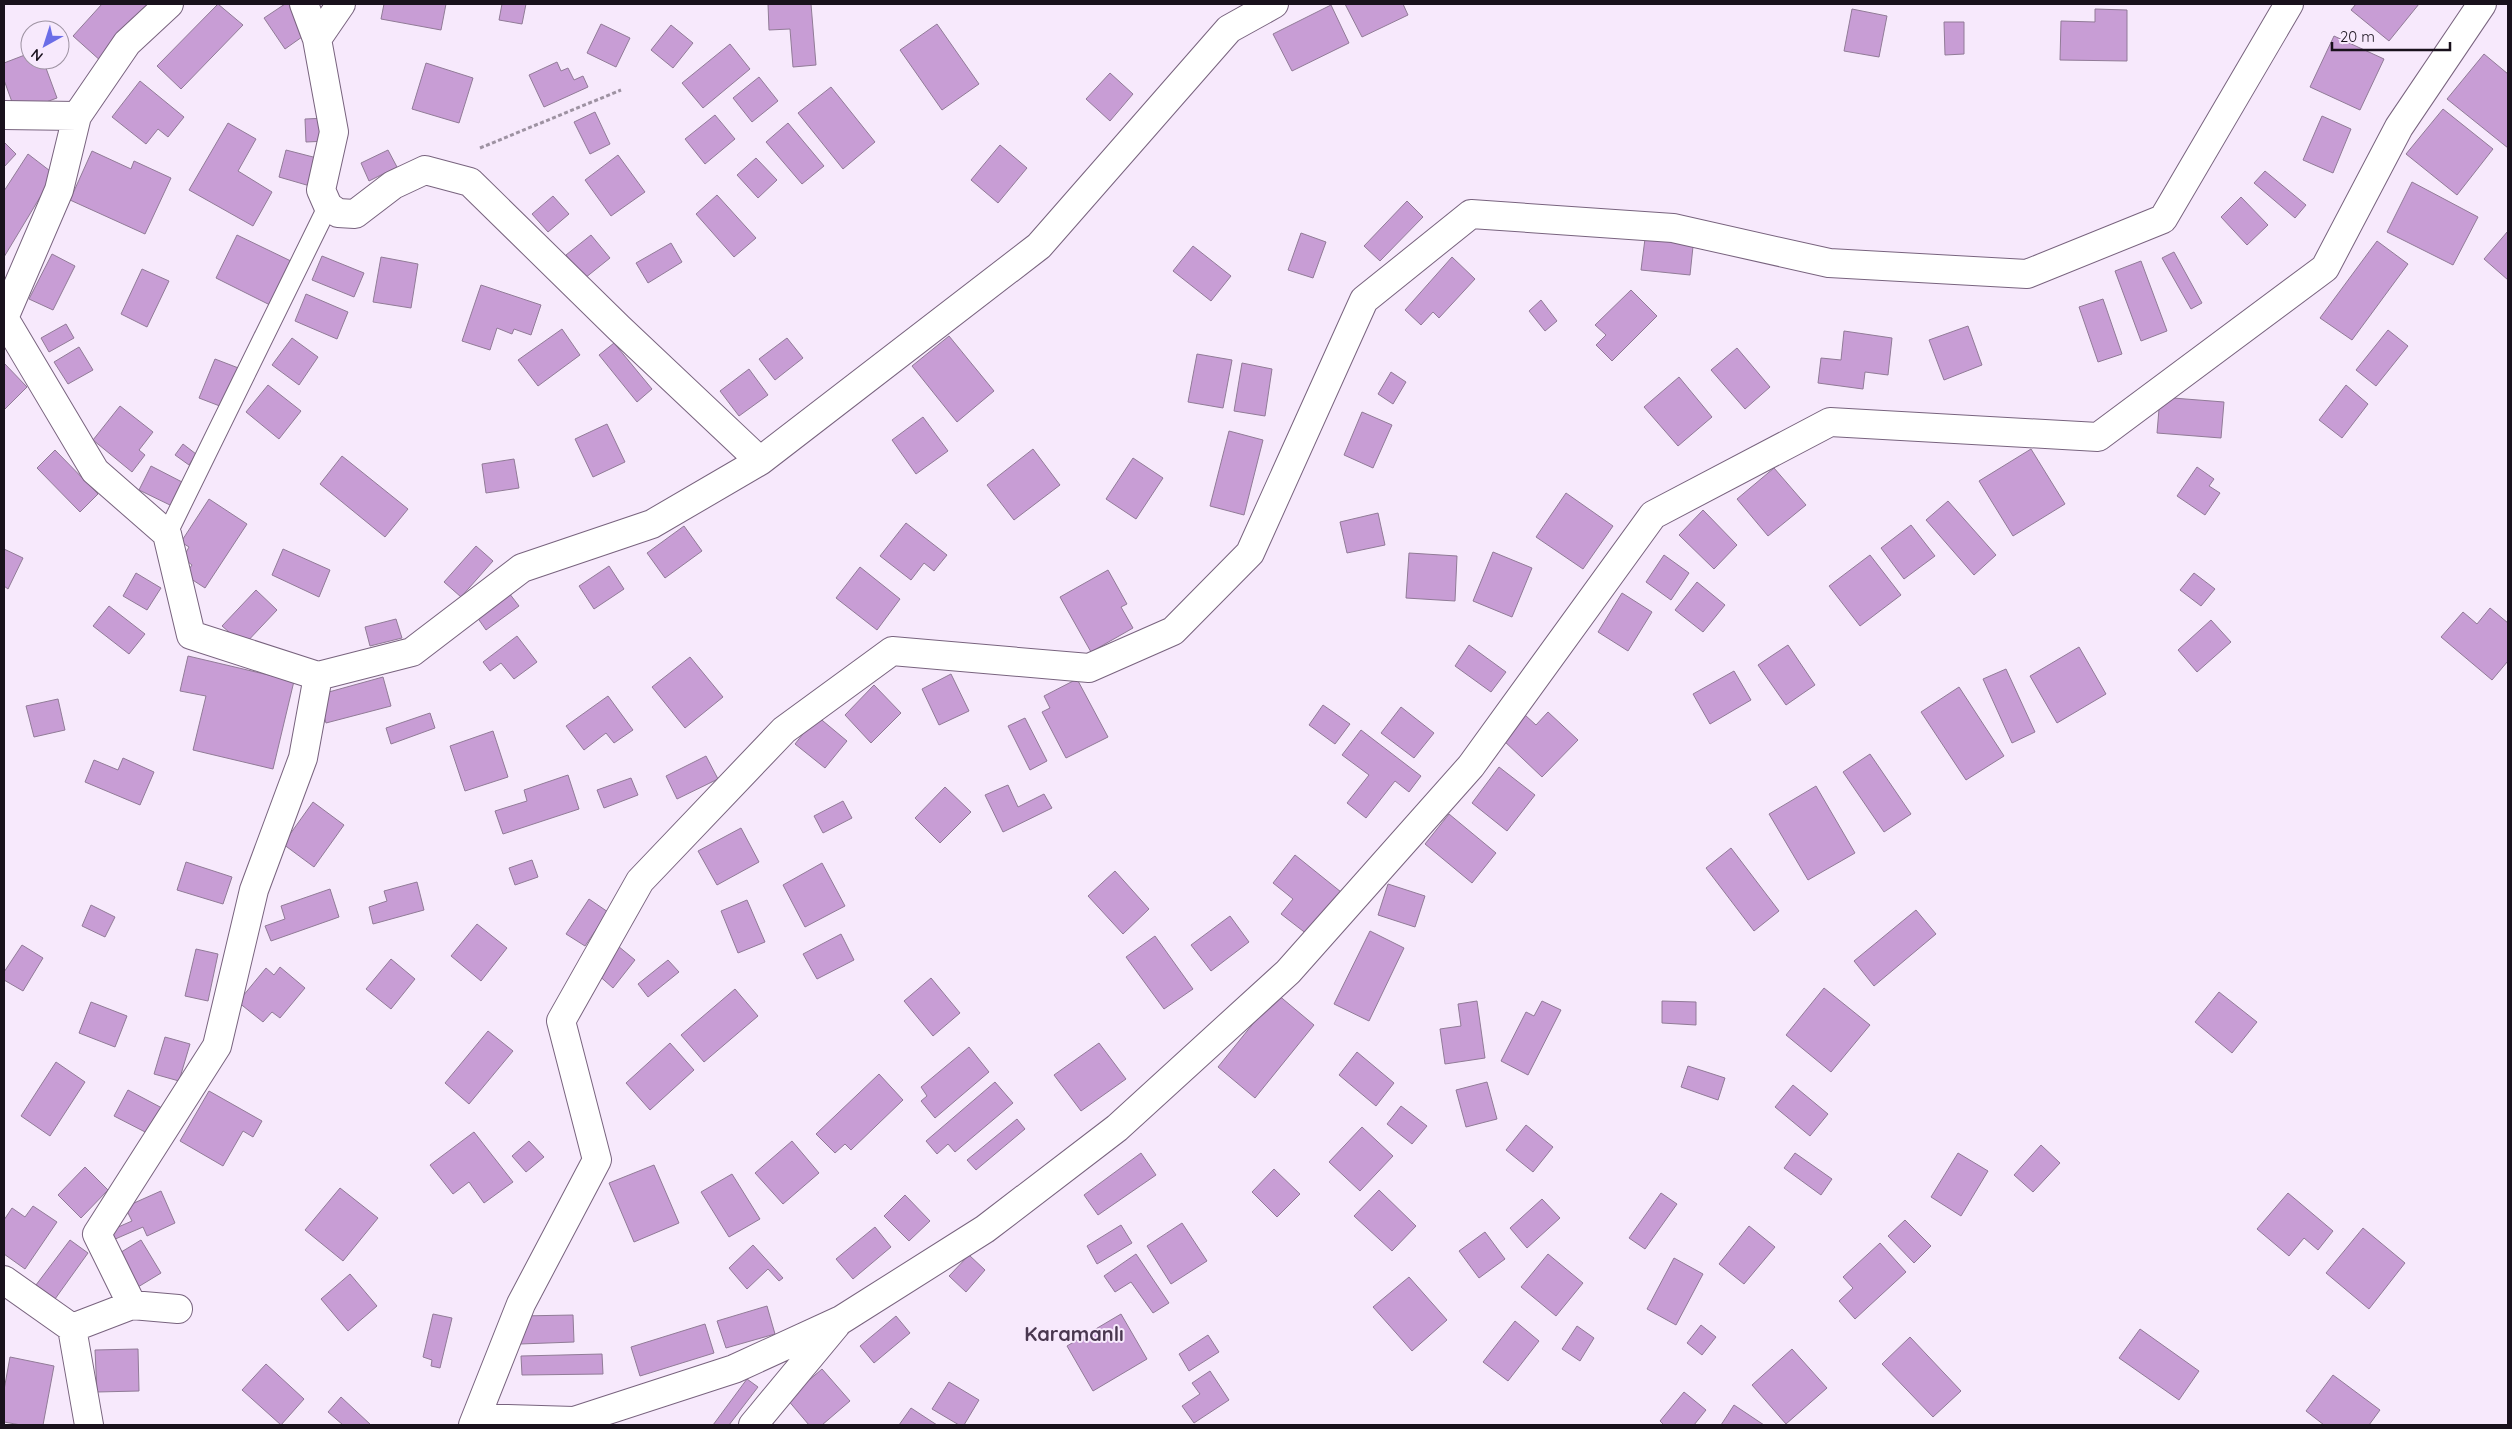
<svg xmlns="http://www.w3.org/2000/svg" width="2512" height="1429" font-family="Quicksand,sans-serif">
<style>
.building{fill:#c89dd5;stroke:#917b97}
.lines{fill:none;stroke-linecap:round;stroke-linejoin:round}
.lane-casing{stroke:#78637e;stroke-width:21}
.street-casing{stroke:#78637e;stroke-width:30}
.path{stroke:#9e92a2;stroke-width:3;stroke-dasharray:4 2.5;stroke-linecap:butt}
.lane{stroke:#fff;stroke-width:19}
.street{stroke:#fff;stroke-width:28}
.labels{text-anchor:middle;stroke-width:4;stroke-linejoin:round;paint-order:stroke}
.district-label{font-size:20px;font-weight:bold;fill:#4a3850;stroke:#f7e9fc}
</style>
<rect width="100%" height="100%" fill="#f7e9fc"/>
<path class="building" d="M 102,4 L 148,4 L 151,7 L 102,62 L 73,36 Z
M 218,4 L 243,25 L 181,89 L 157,66 Z
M 285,4 L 289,4 L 309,32 L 285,49 L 264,18 Z
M 384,4 L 446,4 L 441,30 L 381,19 Z
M 502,4 L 526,4 L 522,24 L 499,20 Z
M 768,4 L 811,4 L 816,65 L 793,67 L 790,29 L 769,30 Z
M 1345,4 L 1403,4 L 1408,15 L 1362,37 Z
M 2356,4 L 2419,4 L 2389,41 L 2351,10 Z
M 1331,5 L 1349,43 L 1292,71 L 1273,34 Z
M 1852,9 L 1887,16 L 1879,57 L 1844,51 Z
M 2095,9 L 2127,10 L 2127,61 L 2060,60 L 2061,21 L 2095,22 Z
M 1944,22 L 1964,22 L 1964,54 L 1945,55 Z
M 601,24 L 630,38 L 616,67 L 587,53 Z
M 937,24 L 979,84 L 942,110 L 900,50 Z
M 671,25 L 693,43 L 673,68 L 651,50 Z
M 2334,36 L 2384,59 L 2360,110 L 2310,87 Z
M 730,44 L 750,69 L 703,108 L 682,83 Z
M 30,53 L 30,60 L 43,60 L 57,98 L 16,113 L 4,80 L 4,63 Z
M 2484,54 L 2508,74 L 2508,148 L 2447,99 Z
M 557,62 L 561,71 L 568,68 L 574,80 L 583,76 L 588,87 L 544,107 L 529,75 Z
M 426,63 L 473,78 L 459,123 L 412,109 Z
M 1110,73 L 1133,94 L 1110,121 L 1086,99 Z
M 759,77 L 778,101 L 752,122 L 733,98 Z
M 140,81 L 184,117 L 168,137 L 158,129 L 146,144 L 112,117 Z
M 831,87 L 875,142 L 843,169 L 798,113 Z
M 2443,109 L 2493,149 L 2457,195 L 2406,154 Z
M 595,112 L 610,144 L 590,154 L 574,122 Z
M 715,115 L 735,139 L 705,164 L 685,139 Z
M 2322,116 L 2351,129 L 2333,173 L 2303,160 Z
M 328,118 L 328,141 L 306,142 L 305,119 Z
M 228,123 L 256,139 L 238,171 L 272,192 L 253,226 L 189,190 Z
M 788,123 L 824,166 L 802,184 L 766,142 Z
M 4,142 L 16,154 L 4,167 Z
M 1000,145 L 1027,168 L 998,203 L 971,180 Z
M 286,150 L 317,158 L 310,186 L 279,177 Z
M 388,150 L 397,167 L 369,181 L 361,163 Z
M 92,151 L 131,169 L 134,161 L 171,178 L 145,234 L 70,200 Z
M 28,154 L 54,174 L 4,257 L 4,191 Z
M 618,155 L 645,192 L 611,216 L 585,180 Z
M 756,158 L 777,180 L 758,198 L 737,175 Z
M 2265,171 L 2306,205 L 2295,218 L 2254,183 Z
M 2412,182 L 2478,217 L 2453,265 L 2387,232 Z
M 717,195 L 756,238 L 734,257 L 696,214 Z
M 553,196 L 569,214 L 548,232 L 532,214 Z
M 2241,197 L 2268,225 L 2247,245 L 2221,217 Z
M 1407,201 L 1423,217 L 1380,261 L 1364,246 Z
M 1646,231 L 1694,237 L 1690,275 L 1641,270 Z
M 2508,231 L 2508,280 L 2484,259 Z
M 1301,233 L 1326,242 L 1313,278 L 1288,270 Z
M 237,235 L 295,263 L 274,307 L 216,278 Z
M 591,235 L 610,258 L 585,278 L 566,255 Z
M 2377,241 L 2408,264 L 2352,340 L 2320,318 Z
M 671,243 L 682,262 L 648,283 L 636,263 Z
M 1193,246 L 1231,276 L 1211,301 L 1173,271 Z
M 2174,252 L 2202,303 L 2191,309 L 2162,258 Z
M 52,254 L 75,266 L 53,310 L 29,299 Z
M 322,256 L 364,273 L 354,297 L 312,280 Z
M 381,257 L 418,264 L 411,308 L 373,302 Z
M 1452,257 L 1475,279 L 1439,318 L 1433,312 L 1421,325 L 1405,310 Z
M 2141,261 L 2167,331 L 2141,341 L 2115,271 Z
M 142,269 L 169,281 L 147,327 L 121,314 Z
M 481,285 L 541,305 L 531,335 L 514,329 L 512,334 L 497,328 L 490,350 L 462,341 Z
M 1631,290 L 1657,316 L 1612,361 L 1596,345 L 1606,335 L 1595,325 Z
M 306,294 L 348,312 L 337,339 L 295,321 Z
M 2103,299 L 2122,354 L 2098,362 L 2079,307 Z
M 1541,300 L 1557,321 L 1545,331 L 1529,311 Z
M 66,324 L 74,338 L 49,352 L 41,338 Z
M 1968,326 L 1982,365 L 1944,380 L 1929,340 Z
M 562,329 L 580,355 L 538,386 L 518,360 Z
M 2388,330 L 2408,346 L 2376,386 L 2356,370 Z
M 1844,331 L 1892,338 L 1888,375 L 1865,372 L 1863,389 L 1818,383 L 1821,358 L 1841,360 Z
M 949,336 L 994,391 L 957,422 L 912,366 Z
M 292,338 L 318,357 L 299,385 L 272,365 Z
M 787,338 L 803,358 L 775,380 L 759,359 Z
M 614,343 L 652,389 L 637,402 L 599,355 Z
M 79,347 L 93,370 L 68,384 L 54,362 Z
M 1737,348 L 1770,387 L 1745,409 L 1711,370 Z
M 1197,354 L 1232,360 L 1223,408 L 1188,402 Z
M 215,359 L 241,369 L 225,408 L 199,398 Z
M 4,363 L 27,387 L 4,410 Z
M 1242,363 L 1272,369 L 1265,416 L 1234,411 Z
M 749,369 L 768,395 L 739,416 L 720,391 Z
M 1391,372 L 1406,382 L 1393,404 L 1378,394 Z
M 1679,377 L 1712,417 L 1678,446 L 1644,407 Z
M 268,385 L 301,411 L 279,439 L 246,412 Z
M 2346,385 L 2368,404 L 2342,438 L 2319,420 Z
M 2160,397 L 2224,402 L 2221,438 L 2157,433 Z
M 120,406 L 153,432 L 139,450 L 145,455 L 132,472 L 93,440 Z
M 1362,412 L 1392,425 L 1373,468 L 1344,455 Z
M 923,417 L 948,451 L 916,474 L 892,440 Z
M 607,424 L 625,462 L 593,477 L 575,439 Z
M 1229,431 L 1263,440 L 1244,515 L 1210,506 Z
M 183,444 L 196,454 L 189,465 L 175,455 Z
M 1033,449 L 1060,485 L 1014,520 L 987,485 Z
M 2031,449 L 2065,504 L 2013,536 L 1979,481 Z
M 55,450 L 98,494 L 80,512 L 37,468 Z
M 342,456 L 408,509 L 385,537 L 320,484 Z
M 1133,458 L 1163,478 L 1136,519 L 1106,499 Z
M 514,459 L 519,488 L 486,493 L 482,464 Z
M 151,466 L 184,483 L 172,506 L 139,490 Z
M 2197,467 L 2214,479 L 2209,486 L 2220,493 L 2205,515 L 2177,496 Z
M 1774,468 L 1806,505 L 1768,536 L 1737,499 Z
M 1566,493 L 1613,526 L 1583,569 L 1536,537 Z
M 209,499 L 247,524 L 205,588 L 185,575 L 192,565 L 183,558 L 189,547 L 181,542 Z
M 1948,501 L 1996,555 L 1974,575 L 1926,520 Z
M 1703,510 L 1737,545 L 1714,569 L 1679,535 Z
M 1378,513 L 1385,545 L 1347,553 L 1340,522 Z
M 906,523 L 947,555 L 934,571 L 924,563 L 911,580 L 880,556 Z
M 1911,525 L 1935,556 L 1904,579 L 1881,548 Z
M 684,526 L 702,551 L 665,578 L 647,553 Z
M 476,546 L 493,561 L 461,597 L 444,582 Z
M 4,549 L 23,558 L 8,589 L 4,586 Z
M 283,549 L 330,570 L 319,597 L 272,575 Z
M 1493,552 L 1532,568 L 1512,617 L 1473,601 Z
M 1409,553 L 1457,556 L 1455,601 L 1406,598 Z
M 1664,555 L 1689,573 L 1671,600 L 1646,582 Z
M 1870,555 L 1901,595 L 1860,626 L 1829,586 Z
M 609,566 L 624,589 L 594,609 L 579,586 Z
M 860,567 L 900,599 L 877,630 L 836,598 Z
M 1108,570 L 1127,604 L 1121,607 L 1133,628 L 1091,652 L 1060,597 Z
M 136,573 L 161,588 L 147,610 L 123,596 Z
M 2194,573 L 2215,589 L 2201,606 L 2180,590 Z
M 1697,582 L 1725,605 L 1703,632 L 1675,610 Z
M 256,590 L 277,610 L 244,645 L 222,626 Z
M 509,593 L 519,606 L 486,630 L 477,617 Z
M 1622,593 L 1652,612 L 1628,651 L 1598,632 Z
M 109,606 L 145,634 L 129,654 L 93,626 Z
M 2490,608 L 2508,623 L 2508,661 L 2492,680 L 2441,637 L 2463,612 L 2477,624 Z
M 396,619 L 402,638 L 370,646 L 365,627 Z
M 2211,620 L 2231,642 L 2197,672 L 2178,650 Z
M 517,636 L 537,662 L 514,679 L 501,663 L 490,671 L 483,662 Z
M 1469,645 L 1506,672 L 1491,692 L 1455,666 Z
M 1788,645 L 1815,685 L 1786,705 L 1758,665 Z
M 2079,647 L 2106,694 L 2057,723 L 2030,676 Z
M 188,656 L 294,681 L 273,769 L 193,750 L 206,696 L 180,691 Z
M 690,657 L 723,697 L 685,728 L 652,687 Z
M 2006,669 L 2035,732 L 2012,743 L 1983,679 Z
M 1734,671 L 1751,700 L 1710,724 L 1693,694 Z
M 951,674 L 969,711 L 939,725 L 922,689 Z
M 383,677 L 391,706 L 326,723 L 318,695 Z
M 1077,679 L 1108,737 L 1066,758 L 1042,712 L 1050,708 L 1044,696 Z
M 874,685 L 901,713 L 871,743 L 845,715 Z
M 1959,687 L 2004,756 L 1966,780 L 1921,712 Z
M 608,696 L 633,730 L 614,743 L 606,733 L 584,750 L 566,726 Z
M 58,699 L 65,730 L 34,737 L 26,706 Z
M 1323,705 L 1350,724 L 1335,744 L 1309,725 Z
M 1401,707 L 1434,733 L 1414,758 L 1381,733 Z
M 1548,712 L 1578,740 L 1542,777 L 1502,739 L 1525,715 L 1536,725 Z
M 430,713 L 435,728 L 391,744 L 386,728 Z
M 817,716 L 847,741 L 825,768 L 795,744 Z
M 1025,718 L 1047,761 L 1030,770 L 1008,726 Z
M 1361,730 L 1421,776 L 1409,792 L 1395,781 L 1366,818 L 1347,803 L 1369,775 L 1342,755 Z
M 493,731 L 508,777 L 465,791 L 450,746 Z
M 1870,754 L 1911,814 L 1884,832 L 1843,772 Z
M 706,756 L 718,779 L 677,799 L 666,776 Z
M 123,758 L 154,772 L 140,805 L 85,782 L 94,760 L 118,770 Z
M 1499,767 L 1535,795 L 1507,831 L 1472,803 Z
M 568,775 L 579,809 L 503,834 L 495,811 L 527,801 L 524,790 Z
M 631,778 L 638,795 L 604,808 L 597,790 Z
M 1008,785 L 1018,807 L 1044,794 L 1052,808 L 1003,832 L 985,795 Z
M 1816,786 L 1855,853 L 1808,880 L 1769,814 Z
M 945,787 L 971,812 L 940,843 L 915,818 Z
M 843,801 L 852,818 L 823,833 L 814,816 Z
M 313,802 L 344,825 L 314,867 L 283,844 Z
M 1449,814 L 1496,853 L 1472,883 L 1425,844 Z
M 741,828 L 759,862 L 717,885 L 698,851 Z
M 1731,848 L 1779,911 L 1754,931 L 1706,868 Z
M 1295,855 L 1346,896 L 1312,938 L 1281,914 L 1293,899 L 1273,883 Z
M 532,860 L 538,877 L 515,885 L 509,868 Z
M 186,862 L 232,877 L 223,904 L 177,890 Z
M 822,863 L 845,906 L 805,927 L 783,885 Z
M 1115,871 L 1149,909 L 1123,934 L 1088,896 Z
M 417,882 L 424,910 L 373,924 L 369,907 L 387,901 L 384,891 Z
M 1388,884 L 1425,896 L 1415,927 L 1378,915 Z
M 330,889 L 339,917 L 271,941 L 265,926 L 285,919 L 281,906 Z
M 589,899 L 608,912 L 585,946 L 566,934 Z
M 747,900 L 765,942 L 738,953 L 721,911 Z
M 91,905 L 115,917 L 105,937 L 82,926 Z
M 1916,910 L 1936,934 L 1874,986 L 1854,961 Z
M 1230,916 L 1249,942 L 1211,971 L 1191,945 Z
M 477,924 L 507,948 L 481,981 L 451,956 Z
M 1370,931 L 1404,948 L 1369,1021 L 1334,1004 Z
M 841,934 L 854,960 L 817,979 L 803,954 Z
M 1155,936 L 1193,989 L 1164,1009 L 1126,957 Z
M 22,945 L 43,958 L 23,991 L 4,980 L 4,972 Z
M 618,946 L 635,960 L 613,988 L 596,973 Z
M 196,949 L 218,954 L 208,1001 L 185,996 Z
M 391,959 L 415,979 L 391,1009 L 366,989 Z
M 668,960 L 679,972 L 648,997 L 638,984 Z
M 280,967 L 305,988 L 280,1018 L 272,1012 L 263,1022 L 238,1002 L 266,968 L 274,975 Z
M 931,978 L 960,1013 L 933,1036 L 904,1001 Z
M 1824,988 L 1870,1025 L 1831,1072 L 1786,1035 Z
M 735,989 L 758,1016 L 704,1062 L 681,1035 Z
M 2219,992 L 2257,1022 L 2232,1053 L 2195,1022 Z
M 1277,994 L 1314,1025 L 1255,1098 L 1218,1067 Z
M 1477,1001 L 1485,1058 L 1445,1064 L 1440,1029 L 1461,1026 L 1458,1004 Z
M 1542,1001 L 1561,1010 L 1528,1075 L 1501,1061 L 1526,1012 L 1534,1016 Z
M 1662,1001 L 1696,1002 L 1696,1025 L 1662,1023 Z
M 91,1002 L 127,1016 L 115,1047 L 79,1033 Z
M 488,1031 L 513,1051 L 469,1104 L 445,1083 Z
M 165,1037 L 190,1044 L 179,1081 L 154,1074 Z
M 670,1043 L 694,1070 L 650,1110 L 626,1083 Z
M 1099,1043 L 1126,1079 L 1081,1111 L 1054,1075 Z
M 969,1047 L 989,1072 L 935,1118 L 921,1101 L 927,1096 L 921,1087 Z
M 1357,1052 L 1394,1083 L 1376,1106 L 1339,1075 Z
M 56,1062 L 85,1082 L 50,1136 L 21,1116 Z
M 1688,1066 L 1725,1078 L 1718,1100 L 1681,1087 Z
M 879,1074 L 903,1100 L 851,1150 L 845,1144 L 835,1153 L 816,1134 Z
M 995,1082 L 1013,1103 L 955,1152 L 948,1144 L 937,1154 L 926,1141 Z
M 1487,1082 L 1497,1119 L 1466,1127 L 1456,1090 Z
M 1793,1085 L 1828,1114 L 1810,1136 L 1775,1107 Z
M 128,1090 L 162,1108 L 149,1134 L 114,1116 Z
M 209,1091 L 262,1121 L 253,1137 L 243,1131 L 223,1166 L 180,1141 Z
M 1401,1106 L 1427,1126 L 1412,1144 L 1387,1124 Z
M 1017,1119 L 1025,1129 L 976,1170 L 967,1160 Z
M 1526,1125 L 1553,1147 L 1533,1172 L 1506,1150 Z
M 1362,1127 L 1393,1156 L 1360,1191 L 1329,1162 Z
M 474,1132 L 513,1182 L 484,1203 L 469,1182 L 453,1194 L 430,1165 Z
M 529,1141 L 544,1157 L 526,1172 L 512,1156 Z
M 792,1141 L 819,1173 L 783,1204 L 755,1173 Z
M 2041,1145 L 2060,1163 L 2033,1192 L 2014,1175 Z
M 1141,1153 L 1156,1175 L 1098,1215 L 1084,1195 Z
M 1795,1153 L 1832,1179 L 1821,1195 L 1784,1168 Z
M 1958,1153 L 1988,1171 L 1961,1216 L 1931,1197 Z
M 654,1165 L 679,1223 L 634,1242 L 609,1183 Z
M 85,1167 L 108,1190 L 81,1218 L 58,1195 Z
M 1274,1169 L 1300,1194 L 1277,1217 L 1252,1192 Z
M 732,1174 L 760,1219 L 729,1237 L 701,1192 Z
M 340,1188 L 378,1218 L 343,1261 L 305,1230 Z
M 1379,1190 L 1416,1226 L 1392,1251 L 1354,1216 Z
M 161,1191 L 175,1223 L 147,1236 L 143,1227 L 113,1240 L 109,1231 L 132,1221 L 125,1207 Z
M 1661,1193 L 1677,1204 L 1645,1249 L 1629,1238 Z
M 2288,1193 L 2333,1231 L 2318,1250 L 2304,1238 L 2289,1256 L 2257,1229 Z
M 905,1195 L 930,1221 L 909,1241 L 884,1216 Z
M 1542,1199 L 1560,1218 L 1527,1248 L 1510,1228 Z
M 33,1206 L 57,1222 L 25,1269 L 4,1254 L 4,1220 L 12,1208 L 25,1217 Z
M 1905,1220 L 1931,1246 L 1914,1263 L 1888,1236 Z
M 1182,1223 L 1207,1261 L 1171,1284 L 1147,1246 Z
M 1121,1225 L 1132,1243 L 1097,1264 L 1087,1246 Z
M 1749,1226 L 1775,1247 L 1744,1284 L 1719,1264 Z
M 875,1227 L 891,1247 L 853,1279 L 836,1259 Z
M 2363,1228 L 2405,1263 L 2369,1309 L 2326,1273 Z
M 1485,1232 L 1505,1259 L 1479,1278 L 1459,1251 Z
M 70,1240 L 88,1253 L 55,1299 L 36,1285 Z
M 141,1240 L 161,1273 L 138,1287 L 118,1254 Z
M 1880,1243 L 1906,1272 L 1855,1319 L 1839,1301 L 1853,1288 L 1843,1277 Z
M 753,1245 L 783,1278 L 779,1281 L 768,1269 L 747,1289 L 729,1268 Z
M 1136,1254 L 1169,1303 L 1153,1313 L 1131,1282 L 1115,1292 L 1104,1276 Z
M 1548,1254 L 1583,1283 L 1556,1316 L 1521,1287 Z
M 969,1255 L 985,1270 L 966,1292 L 949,1276 Z
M 1674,1258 L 1703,1274 L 1676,1325 L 1647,1309 Z
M 350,1274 L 377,1306 L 348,1331 L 321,1299 Z
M 1409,1277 L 1447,1320 L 1412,1351 L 1373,1307 Z
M 767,1306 L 775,1334 L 726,1348 L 717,1321 Z
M 433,1314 L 452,1318 L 440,1368 L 431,1366 L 432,1360 L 423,1357 Z
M 1121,1314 L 1147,1359 L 1093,1391 L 1067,1346 Z
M 573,1315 L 574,1342 L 520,1344 L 520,1316 Z
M 896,1316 L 910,1333 L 874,1363 L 860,1346 Z
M 1515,1321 L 1539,1341 L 1508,1381 L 1483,1362 Z
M 705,1324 L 714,1353 L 640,1376 L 631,1347 Z
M 1701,1325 L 1716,1337 L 1702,1355 L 1687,1343 Z
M 1577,1326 L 1594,1338 L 1580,1361 L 1562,1349 Z
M 2140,1329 L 2199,1371 L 2179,1400 L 2119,1358 Z
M 1208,1335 L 1219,1352 L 1189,1371 L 1179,1354 Z
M 1910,1337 L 1961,1391 L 1933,1417 L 1882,1364 Z
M 138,1349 L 139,1391 L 97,1392 L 95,1350 Z
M 1792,1349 L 1827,1388 L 1786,1424 L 1752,1385 Z
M 602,1354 L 603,1374 L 522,1375 L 521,1356 Z
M 10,1357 L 54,1366 L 43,1425 L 21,1425 L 4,1422 L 4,1390 Z
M 266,1364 L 304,1399 L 281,1425 L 242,1390 Z
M 822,1369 L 850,1401 L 822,1425 L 809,1425 L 787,1399 Z
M 1210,1371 L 1229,1400 L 1194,1423 L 1182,1406 L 1200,1394 L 1192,1383 Z
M 2333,1375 L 2380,1410 L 2369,1425 L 2324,1425 L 2306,1411 Z
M 747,1379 L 758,1387 L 729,1425 L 713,1425 Z
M 949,1382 L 979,1400 L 964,1425 L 959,1425 L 932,1409 Z
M 1684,1392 L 1706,1410 L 1694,1425 L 1664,1425 L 1660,1421 Z
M 341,1397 L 371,1425 L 343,1425 L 328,1412 Z
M 1734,1405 L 1764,1425 L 1721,1425 Z
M 911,1408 L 937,1425 L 899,1425 Z"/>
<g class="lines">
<g class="lane-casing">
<path id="lane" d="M 167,534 L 328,206"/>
</g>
<g class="street-casing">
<path id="street" d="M 304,4 L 317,39 L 334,132 L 321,190 L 328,206 L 338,213 L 355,214 L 393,185 L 425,170 L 470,182 L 619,328 L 760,461
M 317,39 L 341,4
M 4,115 L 77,116
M 4,318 L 95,471 L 167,534 L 191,635 L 318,676 L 412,652 L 522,568 L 652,524 L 760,461 L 1039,246 L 1229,29 L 1274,4
M 4,318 L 59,190 L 77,116 L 127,43 L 169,4
M 4,1280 L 72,1328 L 89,1425
M 132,1305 L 97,1234 L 217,1046 L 254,890 L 303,758 L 318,676
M 72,1328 L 132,1305 L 178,1309
M 476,1418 L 574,1421 L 734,1369 L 841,1320 L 985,1229 L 1117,1128 L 1288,972 L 1471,766 L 1653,515 L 1830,422 L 2098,437 L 2325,268 L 2399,127 L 2482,4
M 473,1425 L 521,1304 L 597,1160 L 561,1021 L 640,881 L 784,730 L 892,651 L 1089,668 L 1173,631 L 1250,553 L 1364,300 L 1471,214 L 1673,228 L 1829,263 L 2027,274 L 2163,219 L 2289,4
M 753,1425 L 836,1325"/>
</g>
<path class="path" d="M 480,148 L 621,90"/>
<use href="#lane" class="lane"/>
<use href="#street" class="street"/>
</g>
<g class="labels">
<g class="district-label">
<text x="1074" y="1341">Karamanlı</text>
</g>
</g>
<rect width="2512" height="1429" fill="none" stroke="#19111c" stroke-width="10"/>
<g transform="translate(45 45) rotate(219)"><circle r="24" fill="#f7e9fc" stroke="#9e93a2"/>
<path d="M0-4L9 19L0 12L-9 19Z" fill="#6b6de7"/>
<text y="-8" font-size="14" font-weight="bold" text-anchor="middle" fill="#19111c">N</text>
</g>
<path d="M2332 42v8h118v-8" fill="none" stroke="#19111c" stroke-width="2.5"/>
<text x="2340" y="42" font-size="15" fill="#19111c" stroke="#f7e9fc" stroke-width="4" paint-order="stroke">20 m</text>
</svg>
